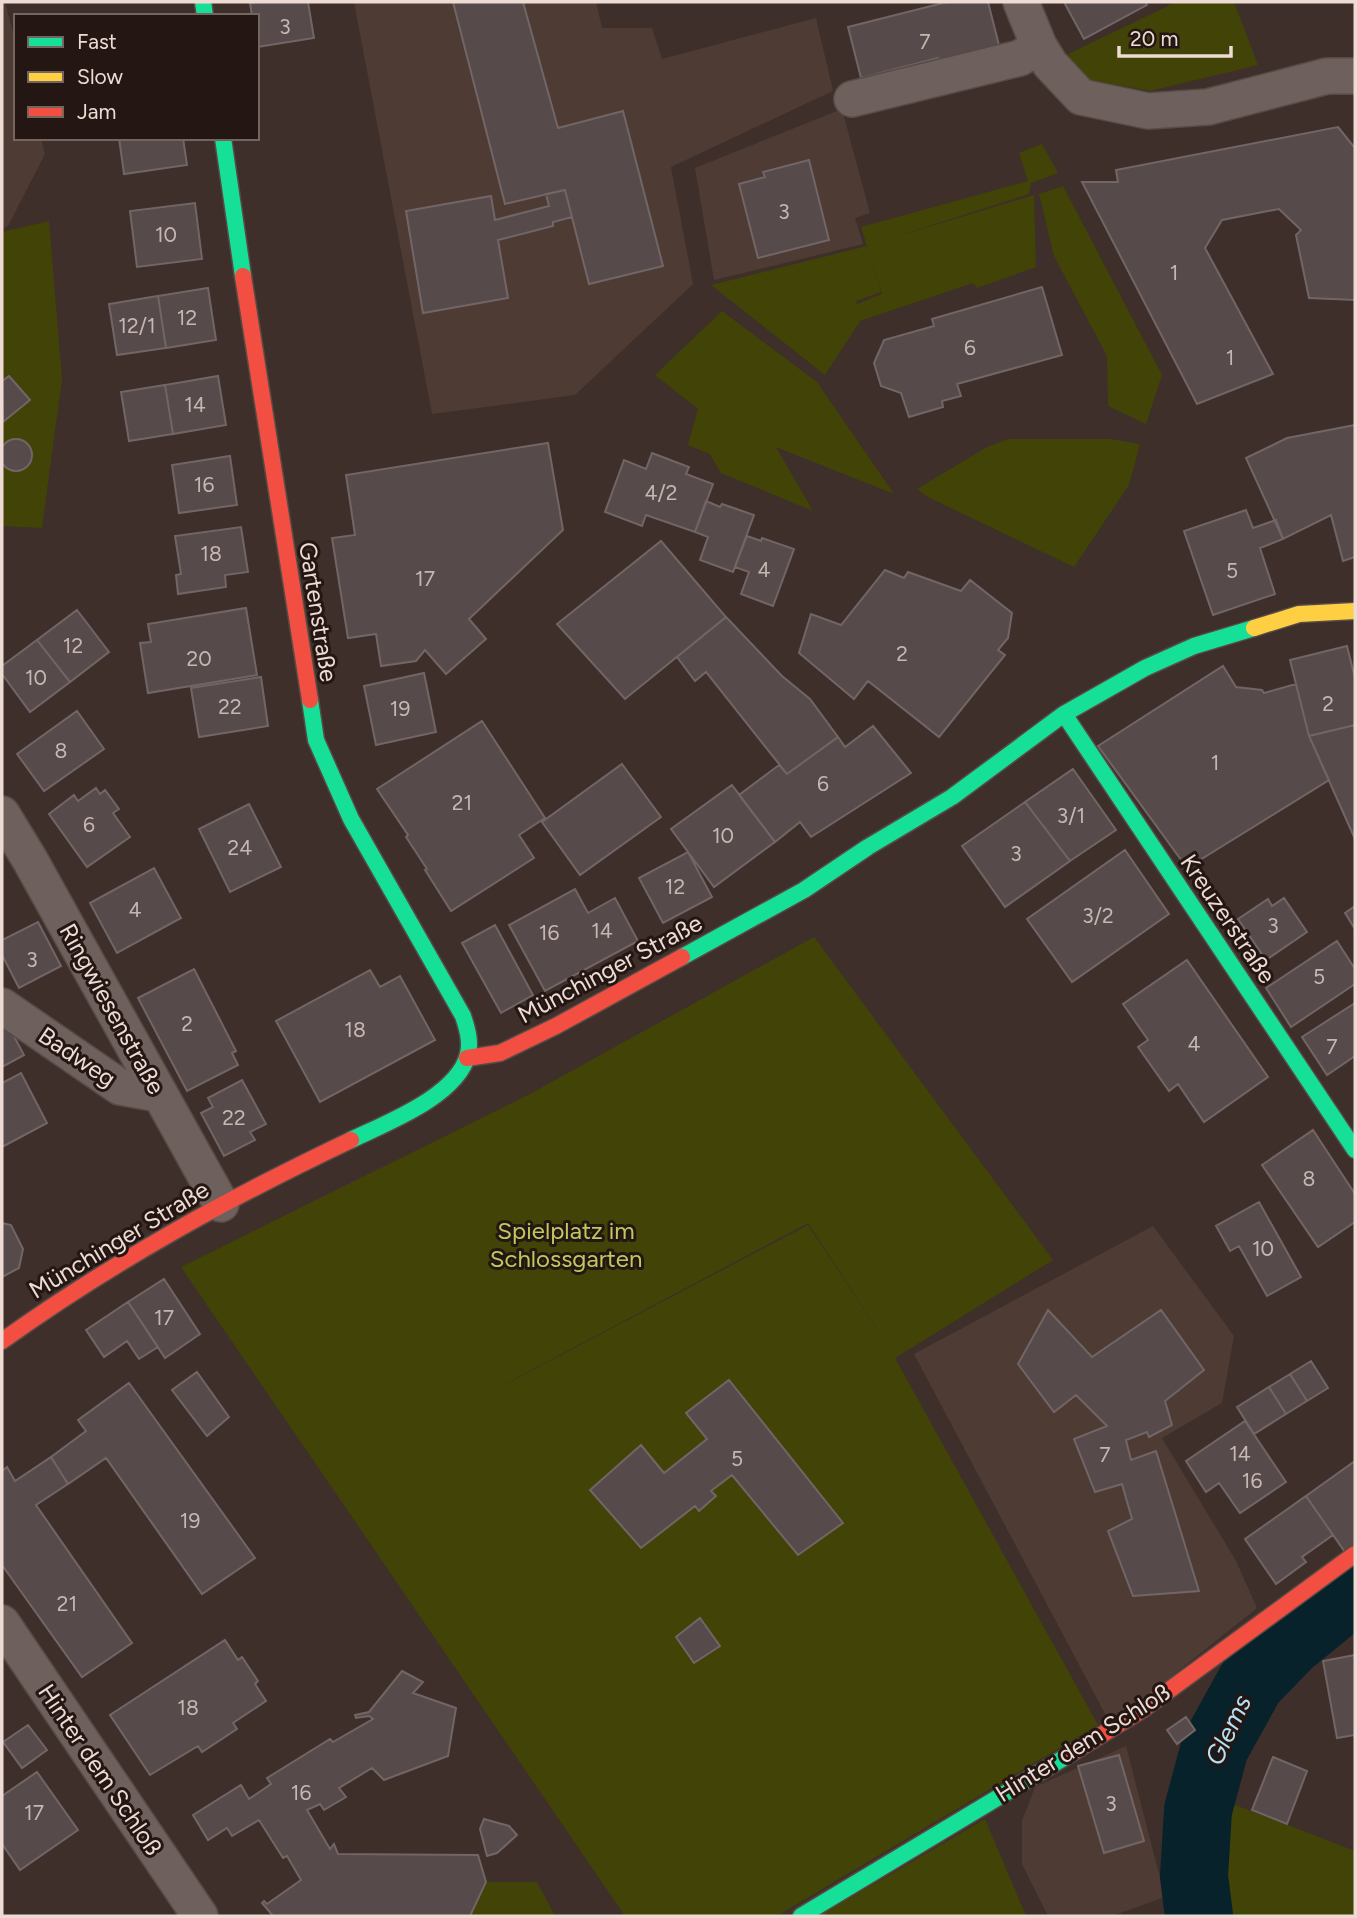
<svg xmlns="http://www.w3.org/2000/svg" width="1357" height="1918" font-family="Figtree,sans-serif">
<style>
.education{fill:#4e3c34}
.green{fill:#424306;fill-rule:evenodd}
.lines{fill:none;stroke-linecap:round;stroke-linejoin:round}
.river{stroke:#08222b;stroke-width:68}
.building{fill:#564a4a;stroke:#726566;stroke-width:2}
.street-casing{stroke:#584b46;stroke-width:38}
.fast-casing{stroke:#584b46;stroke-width:19}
.slow-casing{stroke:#584b46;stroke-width:19}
.jam-casing{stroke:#584b46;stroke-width:19}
.street{stroke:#6e615d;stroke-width:35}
.fast{stroke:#16e098;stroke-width:16}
.slow{stroke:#ffcf43;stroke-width:16}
.jam{stroke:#f24e42;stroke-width:16}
.labels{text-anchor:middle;stroke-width:6;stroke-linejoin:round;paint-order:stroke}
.number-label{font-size:21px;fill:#c7b7b2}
.street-label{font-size:24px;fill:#eddbd4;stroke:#241713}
.park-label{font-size:24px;fill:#c1c85d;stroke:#241713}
.water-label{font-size:26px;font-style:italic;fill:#b4e0f3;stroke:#241713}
</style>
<rect width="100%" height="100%" fill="#3e2f2a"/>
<path class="education" d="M 2,2 L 5,2 L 16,44 L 16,138 L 41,138 L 45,154 L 8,226 L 2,229 Z
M 354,2 L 596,2 L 602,28 L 652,28 L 662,59 L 816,18 L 833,91 L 671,167 L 693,284 L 575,395 L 432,414 Z
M 842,109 L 870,213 L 855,218 L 863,244 L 714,280 L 695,168 Z
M 1153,1226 L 1234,1336 L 1222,1403 L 1162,1438 L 1236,1561 L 1257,1608 L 1111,1725 L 914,1354 Z
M 1126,1746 L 1165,1897 L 1112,1916 L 1048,1916 L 1022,1864 L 1022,1821 L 1035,1787 Z"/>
<path class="green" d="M 1176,2 L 1234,2 L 1258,65 L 1150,91 L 1084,79 L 1060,58 Z
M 1042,144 L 1058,173 L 1031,183 L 1029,194 L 892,238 L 1034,195 L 1036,267 L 977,288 L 973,283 L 860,321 L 825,375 L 711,285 L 867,246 L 881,292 L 856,301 L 857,304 L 882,294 L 861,227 L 1028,181 L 1019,153 Z
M 1063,186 L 1162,375 L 1146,424 L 1108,406 L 1107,356 L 1054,256 L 1039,194 Z
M 49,221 L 62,379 L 42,528 L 2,526 L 2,232 Z
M 722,311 L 817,382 L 894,494 L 776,447 L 813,511 L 721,473 L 710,454 L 688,445 L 698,409 L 655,375 Z
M 1008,439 L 1111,439 L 1140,444 L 1129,485 L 1074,567 L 928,497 L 917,489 L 987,447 Z
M 814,937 L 1053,1260 L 895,1358 L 1098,1725 L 777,1916 L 625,1916 L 181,1267 L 528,1095 ZM 808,1223 L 894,1355 L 808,1225 L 428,1425 Z
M 1212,1796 L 1355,1851 L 1355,1916 L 1182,1916 L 1176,1851 L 1197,1852 Z
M 985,1819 L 1026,1916 L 819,1916 Z
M 486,1882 L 537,1882 L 555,1916 L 470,1916 Z"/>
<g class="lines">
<path class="river" d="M 1199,1916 L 1194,1876 L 1198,1810 L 1215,1747 L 1251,1682 L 1289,1643 L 1355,1589"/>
</g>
<path class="building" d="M 259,2 L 308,2 L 314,38 L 257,47 L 257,16 L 252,16 L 250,3 Z
M 453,2 L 523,2 L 558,128 L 623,111 L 663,266 L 589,284 L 565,190 L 505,204 Z
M 947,2 L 988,2 L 1002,57 L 941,72 L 938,58 L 861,78 L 848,27 Z
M 1064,2 L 1145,2 L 1147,5 L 1084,39 Z
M 1338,127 L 1355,148 L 1355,300 L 1309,298 L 1296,235 L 1301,230 L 1279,209 L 1222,220 L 1205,248 L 1273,374 L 1197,404 L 1082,182 L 1118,182 L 1116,170 Z
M 119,138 L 183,138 L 187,165 L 124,174 Z
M 809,160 L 829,240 L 758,258 L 739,184 L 765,177 L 763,172 Z
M 565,190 L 572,217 L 553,222 L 553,226 L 498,240 L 508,298 L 423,313 L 406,211 L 491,196 L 495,220 L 549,206 L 546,194 Z
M 195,203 L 202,259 L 137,267 L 130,211 Z
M 1042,287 L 1062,355 L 957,384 L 961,396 L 942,401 L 943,407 L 909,417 L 901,393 L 881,386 L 874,363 L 884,340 L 934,326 L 932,319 Z
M 208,288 L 216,340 L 166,348 L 158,296 Z
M 158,296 L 166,348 L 117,355 L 109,304 Z
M 9,376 L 30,400 L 3,422 L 2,381 Z
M 218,376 L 226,425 L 173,434 L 165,385 Z
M 165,385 L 173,434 L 129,441 L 121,392 Z
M 1355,425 L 1355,557 L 1343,561 L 1331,515 L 1283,539 L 1246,458 L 1287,438 Z
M0 455a16 16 0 1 1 32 0a16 16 0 1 1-32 0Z
M 548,443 L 563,530 L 469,619 L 486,639 L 446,674 L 425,650 L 416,661 L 381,666 L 376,634 L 348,638 L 332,538 L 355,535 L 346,475 Z
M 652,453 L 689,467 L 686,474 L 713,484 L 695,532 L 646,515 L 642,526 L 605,512 L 624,460 L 646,469 Z
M 230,456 L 237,505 L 179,513 L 172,465 Z
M 706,501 L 720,507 L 722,504 L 754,515 L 733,572 L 700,560 L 708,537 L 695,532 Z
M 1246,510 L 1253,528 L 1276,520 L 1283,539 L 1260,548 L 1275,594 L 1213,615 L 1184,531 Z
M 241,527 L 248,572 L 225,575 L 226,587 L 178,594 L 176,575 L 181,574 L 175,536 Z
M 747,536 L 761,541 L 762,538 L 794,549 L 773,606 L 741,594 L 749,572 L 735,567 Z
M 661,541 L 726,617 L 625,699 L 557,624 Z
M 885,570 L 904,578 L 908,572 L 961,591 L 970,580 L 1012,613 L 1008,638 L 998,650 L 1005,655 L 939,737 L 868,681 L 854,699 L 799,653 L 811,614 L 841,625 Z
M 246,608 L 257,675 L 148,693 L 140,643 L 151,642 L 148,624 Z
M 77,610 L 109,652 L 70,682 L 37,640 Z
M 726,617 L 782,676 L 810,699 L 838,737 L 787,774 L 706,672 L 695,681 L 677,657 Z
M 37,640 L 70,682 L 30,712 L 2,674 L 2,666 Z
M 1347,646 L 1355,678 L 1355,725 L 1309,736 L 1290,660 Z
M 1223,666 L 1236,687 L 1262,690 L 1264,693 L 1296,684 L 1309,736 L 1329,780 L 1187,868 L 1098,746 Z
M 424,673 L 436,732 L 376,745 L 364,686 Z
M 261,677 L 268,726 L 199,737 L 191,688 Z
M 77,711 L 104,749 L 44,791 L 17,754 Z
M 482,721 L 545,818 L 519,835 L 534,858 L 451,911 L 425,870 L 427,869 L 406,837 L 408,835 L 377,789 Z
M 1355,725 L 1355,839 L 1309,736 Z
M 873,726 L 911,773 L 811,837 L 800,822 L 775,842 L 739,795 L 779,765 L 787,774 L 838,737 L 845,747 Z
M 622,764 L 661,817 L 580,875 L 542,822 Z
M 1073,769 L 1116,830 L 1070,861 L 1025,802 Z
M 732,785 L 775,842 L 714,887 L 671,829 Z
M 96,788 L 100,794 L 105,790 L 119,809 L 113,813 L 130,837 L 87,867 L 49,814 L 74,795 L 78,801 Z
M 1025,802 L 1070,861 L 1005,907 L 962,846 Z
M 249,804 L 281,867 L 230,892 L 199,829 Z
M 1125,850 L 1169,914 L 1072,982 L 1027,919 Z
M 688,852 L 712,897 L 663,923 L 639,878 Z
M 154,868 L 181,918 L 117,953 L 90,903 Z
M 575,889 L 588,913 L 615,898 L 638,941 L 545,991 L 509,925 Z
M 1284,898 L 1307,932 L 1266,960 L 1238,919 L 1268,899 L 1272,906 Z
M 1355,906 L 1355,929 L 1345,913 Z
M 38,922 L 61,966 L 19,988 L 2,955 L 2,940 Z
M 495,925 L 533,995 L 501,1013 L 462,943 Z
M 1337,941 L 1355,969 L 1355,984 L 1291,1027 L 1266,988 Z
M 1187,960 L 1268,1077 L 1204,1122 L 1178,1084 L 1169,1091 L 1138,1047 L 1148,1040 L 1123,1004 Z
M 194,969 L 236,1051 L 232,1053 L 238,1065 L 187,1091 L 138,998 Z
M 370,970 L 380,987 L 400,976 L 435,1040 L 320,1102 L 276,1021 Z
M 1355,1003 L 1355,1056 L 1327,1075 L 1302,1037 Z
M 2,1014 L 24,1055 L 2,1067 Z
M 21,1073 L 47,1123 L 2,1147 L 2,1083 Z
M 242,1080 L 266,1124 L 250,1132 L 255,1140 L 224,1156 L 201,1113 L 213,1107 L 208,1098 Z
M 1313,1130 L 1355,1194 L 1355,1222 L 1318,1247 L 1262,1165 Z
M 1259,1202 L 1301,1277 L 1267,1296 L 1239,1246 L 1230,1251 L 1216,1226 Z
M 2,1223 L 11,1225 L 23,1249 L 19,1268 L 2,1277 Z
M 164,1279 L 200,1334 L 165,1358 L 128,1302 Z
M 128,1302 L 158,1347 L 139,1359 L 127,1341 L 104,1357 L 86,1330 Z
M 1048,1310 L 1092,1357 L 1161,1310 L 1204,1370 L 1165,1401 L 1172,1425 L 1149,1437 L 1147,1432 L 1126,1440 L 1131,1460 L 1156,1451 L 1199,1591 L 1133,1596 L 1108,1531 L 1132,1519 L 1122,1484 L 1095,1492 L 1074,1439 L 1107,1426 L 1076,1395 L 1054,1412 L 1018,1364 Z
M 1311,1361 L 1328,1388 L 1307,1401 L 1290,1374 Z
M 197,1372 L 229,1417 L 207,1436 L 172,1390 Z
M 1290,1374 L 1307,1401 L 1286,1414 L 1269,1387 Z
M 729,1380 L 843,1523 L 798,1555 L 732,1475 L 711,1491 L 716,1496 L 699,1511 L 695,1506 L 641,1548 L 590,1490 L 641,1445 L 664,1473 L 707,1439 L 686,1413 Z
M 129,1383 L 255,1558 L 202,1594 L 106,1458 L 68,1484 L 51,1457 L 86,1431 L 78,1420 Z
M 1269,1387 L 1286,1414 L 1254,1434 L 1237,1407 Z
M 1245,1421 L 1286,1482 L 1240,1513 L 1219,1483 L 1206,1492 L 1186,1461 Z
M 51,1457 L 68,1484 L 36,1505 L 132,1643 L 82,1677 L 2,1565 L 2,1471 L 7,1467 L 15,1481 Z
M 1355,1461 L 1355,1549 L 1347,1555 L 1306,1496 Z
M 1306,1496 L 1333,1535 L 1302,1557 L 1306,1562 L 1276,1584 L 1245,1539 Z
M 700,1618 L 720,1646 L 694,1663 L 676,1637 Z
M 225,1640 L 238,1660 L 242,1657 L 258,1681 L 255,1684 L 266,1701 L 233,1723 L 237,1729 L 202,1752 L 198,1746 L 150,1775 L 110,1715 Z
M 1355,1655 L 1355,1735 L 1337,1738 L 1323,1661 Z
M 402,1671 L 423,1682 L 413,1693 L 456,1708 L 448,1756 L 384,1780 L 372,1768 L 339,1788 L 346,1797 L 324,1810 L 320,1804 L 307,1810 L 330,1849 L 334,1844 L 338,1854 L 478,1855 L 486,1882 L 470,1916 L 273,1916 L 262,1903 L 264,1901 L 267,1904 L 301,1880 L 287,1856 L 283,1858 L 259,1820 L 232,1836 L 227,1828 L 208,1840 L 193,1815 L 241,1785 L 249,1799 L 271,1784 L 267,1778 L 330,1739 L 333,1742 L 373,1719 L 369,1716 L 356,1718 L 355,1715 L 369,1712 Z
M 1186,1717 L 1195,1730 L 1177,1744 L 1167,1730 Z
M 28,1725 L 47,1750 L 22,1768 L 3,1742 Z
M 1119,1755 L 1144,1841 L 1104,1853 L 1078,1766 Z
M 1273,1757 L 1307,1771 L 1287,1824 L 1252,1810 Z
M 37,1772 L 78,1830 L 20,1870 L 2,1844 L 2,1796 Z
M 484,1819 L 509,1826 L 517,1835 L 497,1853 L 487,1856 L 480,1829 Z"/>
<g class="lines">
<g class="street-casing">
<path id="street" d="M 1021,2 L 1039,46 L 1050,64 L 1081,97 L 1148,111 L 1208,107 L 1327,76 L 1355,76
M 852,99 L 1020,58 L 1039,46
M 2,814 L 30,860 L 221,1204
M 2,1006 L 120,1087 L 158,1094
M 2,1623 L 200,1916"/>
</g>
<g class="fast-casing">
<path id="fast" d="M 203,2 L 205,16
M 223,138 L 243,276
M 310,700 L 316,740 L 351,819 L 463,1016 C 467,1028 471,1041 468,1054 C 458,1096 386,1123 351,1140
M 1064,714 L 1355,1150
M 682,957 L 804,890 L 868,847 L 952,797 L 1064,714 L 1145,668 L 1194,646 L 1254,628
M 801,1916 L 1072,1753"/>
</g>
<g class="slow-casing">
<path id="slow" d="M 1254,628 L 1299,614 L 1355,611"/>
</g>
<g class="jam-casing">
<path id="jam" d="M 243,276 L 310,700
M 467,1058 L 500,1053 L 556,1026 L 682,957
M 2,1341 C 114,1261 227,1199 351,1140
M 1072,1753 L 1142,1710 L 1355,1554"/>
</g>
<use href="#street" class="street"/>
<use href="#fast" class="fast"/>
<use href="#slow" class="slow"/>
<use href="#jam" class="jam"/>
</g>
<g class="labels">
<g class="number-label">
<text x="285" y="34">3</text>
<text x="925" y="49">7</text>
<text x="784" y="219">3</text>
<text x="166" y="242">10</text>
<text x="1174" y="280">1</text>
<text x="187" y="325">12</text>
<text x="137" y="333">12/1</text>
<text x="970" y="355">6</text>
<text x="1230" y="365">1</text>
<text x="195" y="412">14</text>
<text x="204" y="492">16</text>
<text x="661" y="500">4/2</text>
<text x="211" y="561">18</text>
<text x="764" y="577">4</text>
<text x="1232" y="578">5</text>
<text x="425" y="586">17</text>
<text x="73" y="653">12</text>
<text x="902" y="661">2</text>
<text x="199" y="666">20</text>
<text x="36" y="685">10</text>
<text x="1328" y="711">2</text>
<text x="230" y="714">22</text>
<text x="400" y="716">19</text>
<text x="61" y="758">8</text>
<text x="1215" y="770">1</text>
<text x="823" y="791">6</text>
<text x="462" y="810">21</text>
<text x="1071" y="823">3/1</text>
<text x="89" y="832">6</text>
<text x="723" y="843">10</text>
<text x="240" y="855">24</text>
<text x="1016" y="861">3</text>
<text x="675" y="894">12</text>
<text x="135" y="917">4</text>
<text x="1098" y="923">3/2</text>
<text x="1273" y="933">3</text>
<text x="602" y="938">14</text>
<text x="549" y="940">16</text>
<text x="32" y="967">3</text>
<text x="1319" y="984">5</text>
<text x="187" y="1031">2</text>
<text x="355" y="1037">18</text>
<text x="1194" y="1051">4</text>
<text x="1332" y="1054">7</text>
<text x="234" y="1125">22</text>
<text x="1309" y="1186">8</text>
<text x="1263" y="1256">10</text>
<text x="164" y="1325">17</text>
<text x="1240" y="1461">14</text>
<text x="1105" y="1462">7</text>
<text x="737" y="1466">5</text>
<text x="1252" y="1488">16</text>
<text x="190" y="1528">19</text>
<text x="67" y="1611">21</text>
<text x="188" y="1715">18</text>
<text x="301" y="1800">16</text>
<text x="1111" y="1811">3</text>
<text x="34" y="1820">17</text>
</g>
<g class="street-label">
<text transform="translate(318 612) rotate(81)" y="8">Gartenstraße</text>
<text transform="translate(1228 919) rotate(56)" y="8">Kreuzerstraße</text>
<text transform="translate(610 969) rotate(-28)" y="8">Münchinger Straße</text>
<text transform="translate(112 1009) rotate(61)" y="8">Ringwiesenstraße</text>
<text transform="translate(77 1057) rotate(34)" y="8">Badweg</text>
<text transform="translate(119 1240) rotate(-31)" y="8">Münchinger Straße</text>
<text transform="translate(1083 1743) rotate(-32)" y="8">Hinter dem Schloß</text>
<text transform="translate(100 1770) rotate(56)" y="8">Hinter dem Schloß</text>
</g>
<g class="park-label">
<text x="566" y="1239">Spielplatz im<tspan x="566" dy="28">Schlossgarten</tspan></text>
</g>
<g class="water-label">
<text transform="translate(1228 1730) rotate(-65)" y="9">Glems</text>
</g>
</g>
<rect width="1357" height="1918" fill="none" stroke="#eddbd4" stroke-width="7"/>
<rect x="14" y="14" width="245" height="126" fill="#241713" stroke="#746560" stroke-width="2"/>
<rect x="28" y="37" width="35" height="10" fill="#16e098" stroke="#746560" stroke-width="2"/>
<text x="77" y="49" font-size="21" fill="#eddbd4">Fast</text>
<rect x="28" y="72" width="35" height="10" fill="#ffcf43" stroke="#746560" stroke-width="2"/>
<text x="77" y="84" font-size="21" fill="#eddbd4">Slow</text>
<rect x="28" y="107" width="35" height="10" fill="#f24e42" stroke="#746560" stroke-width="2"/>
<text x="77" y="119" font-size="21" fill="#eddbd4">Jam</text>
<path d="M1119 46v10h112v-10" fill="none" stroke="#eddbd4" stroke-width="3.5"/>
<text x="1130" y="46" font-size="21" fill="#eddbd4" stroke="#241713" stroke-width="5" paint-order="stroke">20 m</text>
</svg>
